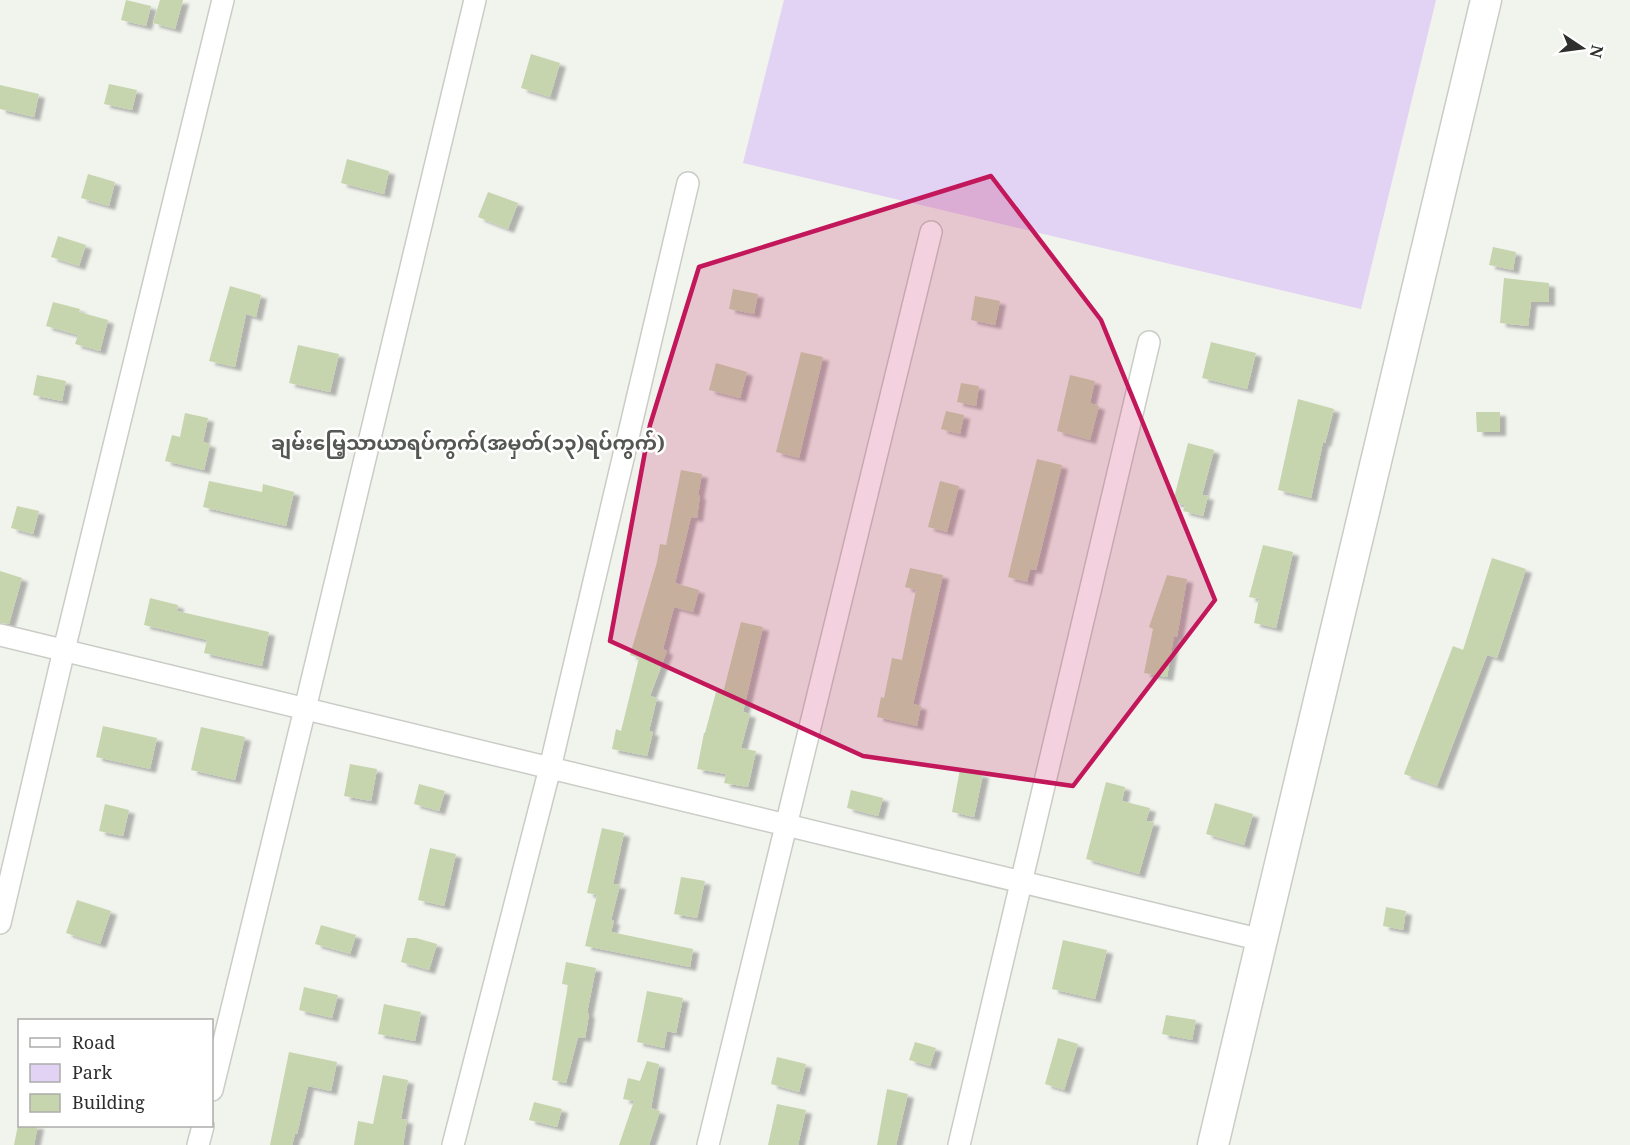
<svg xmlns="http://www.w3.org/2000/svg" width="1630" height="1145" font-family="'Noto Serif','Noto Sans Myanmar',serif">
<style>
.green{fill:#e2d2f3}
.building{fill:#c7d5ae;filter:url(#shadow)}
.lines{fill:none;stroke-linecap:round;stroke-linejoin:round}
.minor-casing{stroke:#caccc6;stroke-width:24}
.secondary-casing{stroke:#caccc6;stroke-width:33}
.minor{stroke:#fff;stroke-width:21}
.secondary{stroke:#fff;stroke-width:30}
.marked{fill:#c2185b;fill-opacity:0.2;stroke:#c2185b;stroke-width:4.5;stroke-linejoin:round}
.labels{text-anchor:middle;stroke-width:5;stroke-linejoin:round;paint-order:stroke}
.quarter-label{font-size:20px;font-weight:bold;fill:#555752;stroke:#fff}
</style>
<defs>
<filter id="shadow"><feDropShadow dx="6" dy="4" stdDeviation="1.5" flood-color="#0004"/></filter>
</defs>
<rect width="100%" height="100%" fill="#f1f3ed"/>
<path class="green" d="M 784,0 L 1436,0 L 1361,309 L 743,163 Z"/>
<path class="building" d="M 126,0 L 151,6 L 146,26 L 121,20 Z
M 160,0 L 183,0 L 175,29 L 153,23 Z
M 531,54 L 560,63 L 550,97 L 521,88 Z
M 109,84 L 137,90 L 132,110 L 104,104 Z
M 0,85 L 39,94 L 34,117 L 0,109 Z
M 347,159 L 389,171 L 384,194 L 341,183 Z
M 88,174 L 115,182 L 109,206 L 81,198 Z
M 488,192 L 518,203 L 508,229 L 478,217 Z
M 58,236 L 86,245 L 79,266 L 51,257 Z
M 1493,247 L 1516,252 L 1513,270 L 1489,265 Z
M 1504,278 L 1549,283 L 1549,302 L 1531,302 L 1528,326 L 1500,323 Z
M 230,286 L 261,295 L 256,317 L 246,314 L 235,367 L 209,361 Z
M 733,289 L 758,294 L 754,314 L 729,309 Z
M 975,296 L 1000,301 L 995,325 L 971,320 Z
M 53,302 L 80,309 L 79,312 L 108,320 L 100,351 L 75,344 L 78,335 L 46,326 Z
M 1211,342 L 1256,353 L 1247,389 L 1202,378 Z
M 298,345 L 339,354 L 330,392 L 289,383 Z
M 801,352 L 823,357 L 799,458 L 776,452 Z
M 716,363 L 747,372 L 740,398 L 709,390 Z
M 37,375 L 66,381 L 62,401 L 33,395 Z
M 1070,375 L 1095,381 L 1090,403 L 1099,406 L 1090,440 L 1057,431 Z
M 961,383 L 979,386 L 976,406 L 957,402 Z
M 1298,399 L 1334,409 L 1325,443 L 1323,442 L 1311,498 L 1278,490 Z
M 946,411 L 964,415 L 960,434 L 941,429 Z
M 1476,412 L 1500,412 L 1500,432 L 1477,432 Z
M 185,413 L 208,418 L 203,442 L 210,444 L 204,470 L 165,461 L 172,435 L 180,437 Z
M 1188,443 L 1214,450 L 1202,495 L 1208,496 L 1203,516 L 1183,511 L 1185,505 L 1173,502 Z
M 1037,459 L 1062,465 L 1036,570 L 1030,569 L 1027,582 L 1008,577 Z
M 681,470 L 702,474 L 698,495 L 700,495 L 697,518 L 691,517 L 675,583 L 699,590 L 693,612 L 674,607 L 663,649 L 667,651 L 650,696 L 657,698 L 649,731 L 653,732 L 647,756 L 612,749 L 616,729 L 621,731 L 639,658 L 630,655 L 657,562 L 660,544 L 666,545 Z
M 209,481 L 262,492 L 263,484 L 294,492 L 286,526 L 203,507 Z
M 940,481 L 959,486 L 947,532 L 928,527 Z
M 17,506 L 39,511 L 33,534 L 11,528 Z
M 1263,545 L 1293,552 L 1276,628 L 1254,623 L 1259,599 L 1249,597 Z
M 1492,558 L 1526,569 L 1497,658 L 1487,655 L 1437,786 L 1404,774 L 1453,646 L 1463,650 Z
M 910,568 L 943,575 L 913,704 L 921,706 L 917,726 L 877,717 L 881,697 L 884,698 L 892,658 L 902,660 L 916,590 L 905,587 Z
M 0,571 L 22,578 L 9,624 L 0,623 Z
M 1167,575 L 1187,579 L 1177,637 L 1174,636 L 1167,677 L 1144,673 L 1153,629 L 1149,627 Z
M 150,598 L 178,605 L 177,611 L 269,632 L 262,666 L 204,653 L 207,640 L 144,625 Z
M 741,622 L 763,627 L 743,712 L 750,714 L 741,748 L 756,751 L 748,787 L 724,783 L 726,774 L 697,769 L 704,733 L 705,733 L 716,692 L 723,693 Z
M 103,726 L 157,738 L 150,769 L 96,757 Z
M 201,727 L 245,737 L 235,780 L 191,770 Z
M 350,764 L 377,769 L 371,801 L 344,796 Z
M 960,769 L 983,774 L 974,817 L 952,812 Z
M 1106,782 L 1125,787 L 1122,801 L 1150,808 L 1146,821 L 1154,822 L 1139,874 L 1086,859 Z
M 419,784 L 445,791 L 439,811 L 414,804 Z
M 851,790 L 883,798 L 878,816 L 847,808 Z
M 1215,803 L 1253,814 L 1244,845 L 1206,834 Z
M 105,804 L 129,810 L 123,836 L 99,831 Z
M 602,828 L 624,833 L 613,884 L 620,885 L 611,920 L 614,921 L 611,932 L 693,949 L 690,967 L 585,946 L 597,895 L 587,893 Z
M 430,848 L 456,854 L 444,906 L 418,900 Z
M 681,877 L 705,881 L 697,918 L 674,914 Z
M 77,900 L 111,911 L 100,944 L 66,933 Z
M 1386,907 L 1406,911 L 1403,930 L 1383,926 Z
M 321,925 L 356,935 L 350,954 L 315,944 Z
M 407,938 L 416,938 L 437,944 L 429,970 L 401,962 Z
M 1063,940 L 1107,950 L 1095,999 L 1052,989 Z
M 566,962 L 596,968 L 587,1013 L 589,1014 L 585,1038 L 578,1037 L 566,1083 L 552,1080 L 568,985 L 562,984 Z
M 304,987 L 338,995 L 332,1018 L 299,1010 Z
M 647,991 L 683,998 L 676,1033 L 667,1031 L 664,1048 L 637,1042 Z
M 384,1004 L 421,1012 L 415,1041 L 378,1034 Z
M 1166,1015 L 1196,1020 L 1192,1040 L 1162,1034 Z
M 1058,1038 L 1078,1044 L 1064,1090 L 1045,1084 Z
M 915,1042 L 936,1048 L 930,1066 L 909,1060 Z
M 289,1052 L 337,1062 L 331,1091 L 308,1086 L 297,1134 L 295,1134 L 292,1145 L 270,1145 Z
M 777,1057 L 806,1064 L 799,1092 L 771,1084 Z
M 647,1061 L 659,1064 L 651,1108 L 660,1111 L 649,1145 L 619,1145 L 634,1101 L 623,1099 L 628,1078 L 640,1081 Z
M 383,1075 L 408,1080 L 401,1119 L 407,1120 L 403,1145 L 354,1145 L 358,1121 L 373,1124 Z
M 887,1089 L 908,1094 L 896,1145 L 877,1145 Z
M 534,1102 L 562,1109 L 557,1127 L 529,1120 Z
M 777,1104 L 806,1110 L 798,1145 L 768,1145 Z
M 18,1125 L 38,1125 L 34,1145 L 14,1145 Z"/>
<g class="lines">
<g class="minor-casing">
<path id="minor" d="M 0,635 L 1262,940
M 0,923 L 64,650 L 223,0
M 212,1090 L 305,709 L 475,0
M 198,1145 L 203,1126
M 453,1145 L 550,768 L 688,183
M 708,1145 L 931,232
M 959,1145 L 1149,342"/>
</g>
<g class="secondary-casing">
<path id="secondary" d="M 1213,1145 L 1486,0"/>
</g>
<use href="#minor" class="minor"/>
<use href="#secondary" class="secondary"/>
</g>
<path class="marked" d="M 991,176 L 1101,320 L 1215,600 L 1073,786 L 863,756 L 610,641 L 650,425 L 699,267 Z"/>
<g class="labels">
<g class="quarter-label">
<text x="468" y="450">ချမ်းမြေ့သာယာရပ်ကွက်(အမှတ်(၁၃)ရပ်ကွက်)</text>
</g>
</g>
<rect x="18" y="1019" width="195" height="108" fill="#ffffff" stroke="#acacab" stroke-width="1.5"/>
<rect x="30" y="1038" width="30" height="9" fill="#ffffff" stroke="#acacab" stroke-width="1.5"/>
<text x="72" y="1049" font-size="18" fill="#2f302e">Road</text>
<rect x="30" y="1064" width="30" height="18" fill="#e2d2f3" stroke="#acacab" stroke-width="1.5"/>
<text x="72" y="1079" font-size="18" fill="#2f302e">Park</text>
<rect x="30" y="1094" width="30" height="18" fill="#c7d5ae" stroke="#acacab" stroke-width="1.5"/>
<text x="72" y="1109" font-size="18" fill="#2f302e">Building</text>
<g transform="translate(1582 48) rotate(103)" stroke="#ffffff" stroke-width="4.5" paint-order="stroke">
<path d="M0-4.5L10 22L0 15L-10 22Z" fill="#2f302e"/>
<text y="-9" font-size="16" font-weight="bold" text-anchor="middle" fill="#2f302e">N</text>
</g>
</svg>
